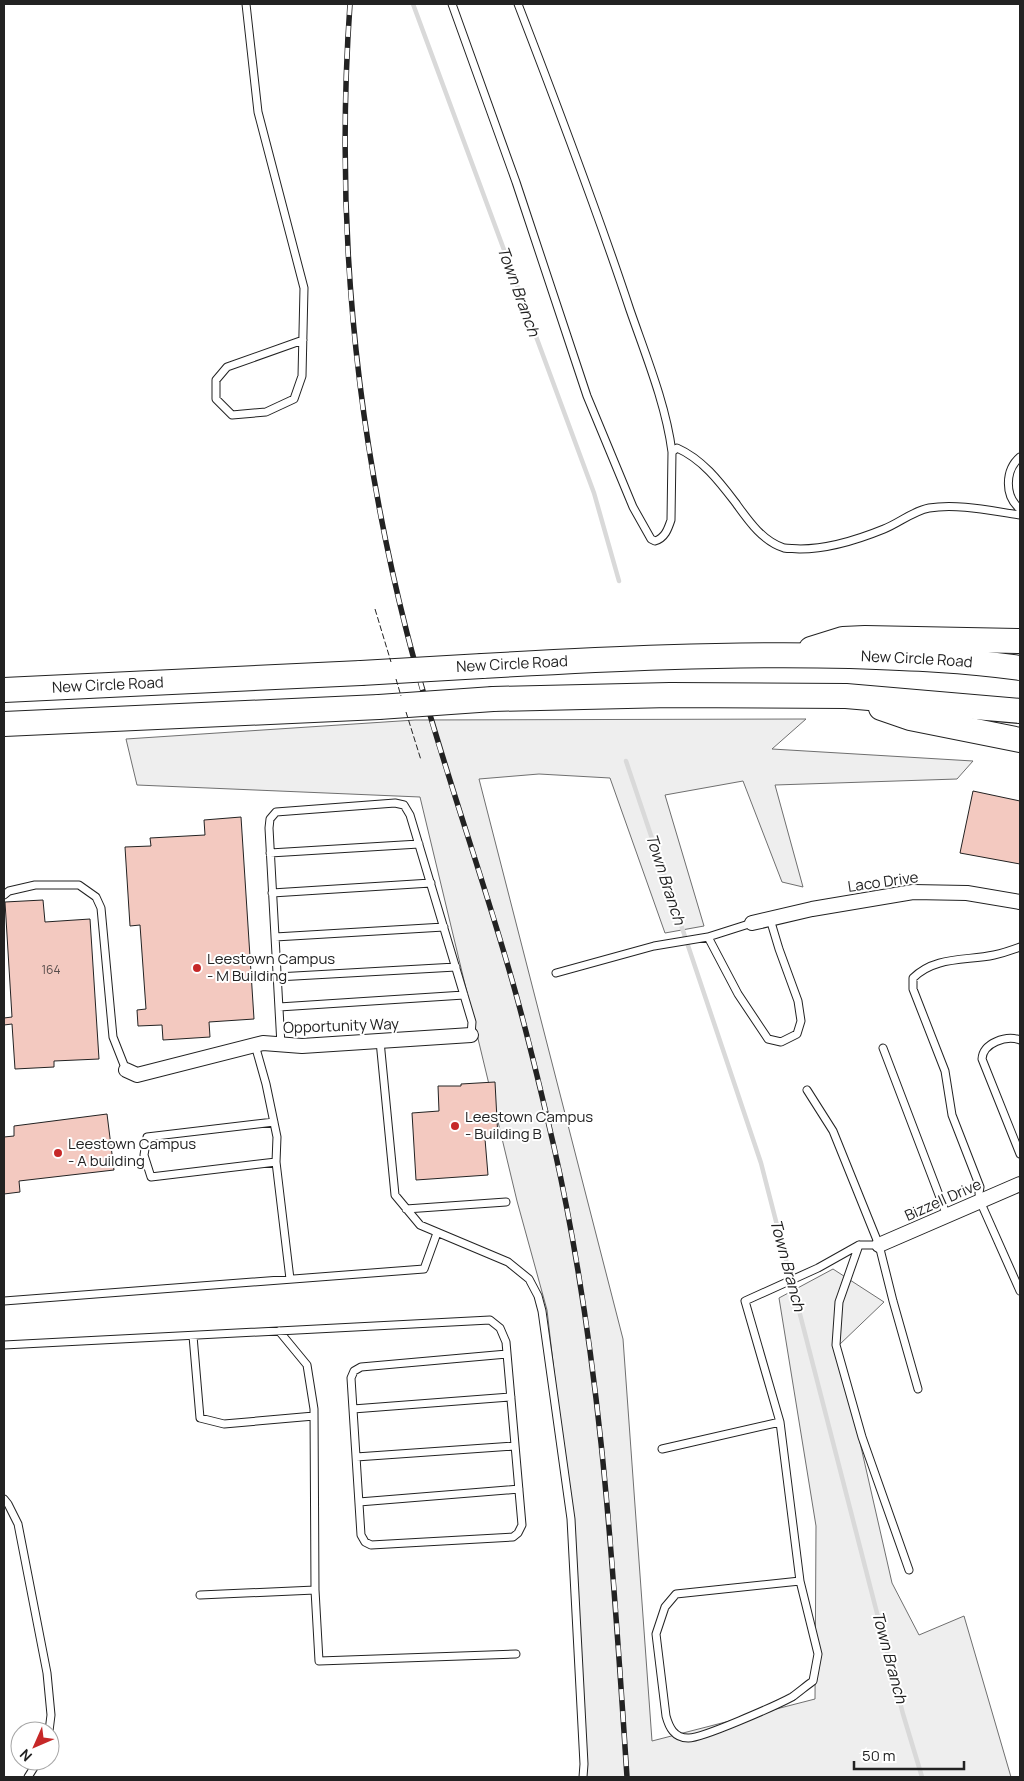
<svg xmlns="http://www.w3.org/2000/svg" width="1024" height="1781" font-family="Manrope,sans-serif">
<style>
.green{fill:#eee;stroke:#6f6f6f}
.lines{fill:none;stroke-linecap:round;stroke-linejoin:round}
.stream{stroke:#d9d9d9;stroke-width:4.5}
.building{fill:#f3c9c0;stroke:#222}
.service-casing{stroke:#222;stroke-width:9}
.minor-casing{stroke:#222;stroke-width:16}
.motorway-casing{stroke:#222;stroke-width:26}
.service{stroke:#fff;stroke-width:7}
.minor{stroke:#fff;stroke-width:14}
.motorway{stroke:#fff;stroke-width:24}
.rail-casing{stroke:#222;stroke-width:5.5}
.rail{stroke:#fff;stroke-width:4;stroke-dasharray:11;stroke-linecap:butt}
.motorway-bridge-casing{stroke:#222;stroke-width:26;stroke-linecap:butt}
.motorway-bridge{stroke:#fff;stroke-width:24}
.fence{stroke:#222;stroke-width:1;stroke-dasharray:6 2.5;stroke-linecap:butt}
.poi-dot{fill:#c62828;stroke:#fff;stroke-width:2}
.labels{text-anchor:middle;stroke-width:4;stroke-linejoin:round;paint-order:stroke}
.number-label{font-size:12px;fill:#564c4a}
.street-label{font-size:15px;fill:#222;stroke:#fff}
.poi-label{font-size:15px;fill:#222;stroke:#fff;text-anchor:start}
.water-label{font-size:16px;font-style:italic;fill:#222;stroke:#fff}
</style>
<rect width="100%" height="100%" fill="#fff"/>
<path class="green" d="M 806,719 L 772,749 L 973,761 L 957,779 L 775,785 L 803,887 L 782,882 L 743,781 L 665,795 L 704,926 L 665,933 L 610,778 L 539,774 L 479,779 L 623,1339 L 652,1741 L 815,1699 L 816,1526 L 779,1298 L 833,1269 L 884,1302 L 838,1346 L 892,1583 L 919,1635 L 964,1616 L 1011,1777 L 582,1777 L 571,1519 L 547,1310 L 517,1201 L 420,797 L 137,785 L 126,739 L 415,720 Z"/>
<g class="lines">
<path class="stream" d="M 413,4 L 594,493 L 619,581
M 626,761 L 761,1163 L 903,1714 L 922,1777"/>
</g>
<path class="building" d="M 973,791 L 1020,801 L 1020,864 L 960,853 Z
M 241,817 L 254,1019 L 209,1022 L 210,1037 L 163,1040 L 162,1025 L 138,1026 L 137,1010 L 146,1009 L 140,925 L 130,926 L 125,847 L 151,846 L 150,838 L 205,835 L 204,820 Z
M 43,900 L 45,922 L 90,919 L 99,1059 L 54,1061 L 54,1067 L 15,1069 L 12,1024 L 4,1025 L 4,1018 L 12,1017 L 5,902 Z
M 495,1082 L 498,1139 L 485,1139 L 488,1175 L 416,1180 L 412,1113 L 439,1111 L 438,1086 L 461,1086 L 461,1084 Z
M 107,1114 L 114,1170 L 19,1181 L 20,1192 L 4,1194 L 4,1137 L 14,1136 L 14,1126 Z"/>
<g class="lines">
<g class="service-casing">
<path id="service" d="M 246,4 L 258,112 L 304,288 L 302,376 L 294,399 L 266,412 L 232,415 L 216,399 L 216,380 L 227,367 L 303,340
M 452,4 L 516,182 L 587,396 L 633,507 L 651,539 L 655,541 C 665,538 668,529 671,520 L 672,452 L 677,448 C 702,459 719,481 735,502 C 748,520 762,541 784,548 C 789,549 795,548 800,549 C 829,549 857,540 884,529 C 899,523 913,511 929,508 C 957,503 992,511 1020,515
M 518,4 C 557,105 596,207 630,310 C 646,356 666,405 672,452
M 1020,457 C 1005,470 1004,496 1020,509
M 270,853 L 419,844
M 272,893 L 431,883
M 4,895 L 9,891 L 35,885 L 79,885 L 96,897 L 101,908 L 113,1037 L 126,1070
M 752,923 L 708,937 L 738,994 L 768,1039 L 781,1042 L 797,1034 L 801,1021 L 798,1001 L 779,949 L 770,919
M 275,937 L 444,927
M 1020,947 C 1012,950 1003,953 994,955 C 966,961 935,956 913,978 L 913,989 L 945,1071 L 952,1115 L 980,1187 L 979,1193 L 980,1201 L 1020,1291
M 556,973 L 654,946 L 708,937
M 277,977 L 456,967
M 279,1007 L 464,995
M 1020,1040 C 1006,1035 983,1043 982,1059 L 1020,1154
M 380,1041 L 395,1195 L 420,1225 L 508,1262 L 529,1279 L 538,1296 L 542,1311 L 571,1519 L 584,1764 L 583,1777
M 255,1045 L 266,1084 L 277,1137 L 276,1162 L 151,1177 L 144,1155 L 147,1137 L 274,1122
M 281,1045 L 269,828 L 270,819 L 276,812 L 395,803 L 404,805 L 410,815 L 472,1022 L 471,1035
M 883,1048 L 947,1216
M 807,1090 L 833,1131 L 879,1245 L 893,1301 L 918,1389
M 276,1162 L 290,1279
M 406,1209 L 506,1202
M 859,1245 L 839,1302 L 836,1345 L 862,1437 L 909,1570
M 4,1301 L 424,1269 L 437,1233
M 279,1331 L 307,1365 L 314,1409 L 315,1590 L 319,1661 L 516,1654
M 193,1336 L 200,1418 L 224,1424 L 314,1416
M 4,1345 L 490,1320 L 500,1328 L 506,1342 L 522,1525 L 518,1533 L 513,1537 L 371,1545 L 365,1542 L 361,1535 L 351,1378 L 354,1371 L 361,1367 L 507,1354
M 353,1409 L 511,1397
M 662,1449 L 780,1422
M 356,1457 L 515,1446
M 4,1499 L 8,1504 L 18,1524 L 47,1673 L 51,1715 L 49,1731
M 359,1502 L 519,1489
M 800,1581 L 818,1654 L 813,1681 C 806,1686 799,1692 792,1697 C 777,1705 701,1739 688,1738 C 674,1738 669,1727 666,1716 L 656,1634 L 665,1607 L 676,1594 L 800,1581 L 780,1422 L 745,1301 L 818,1268 L 859,1245 L 879,1245
M 200,1595 L 315,1590
M 28,1777 L 38,1761"/>
</g>
<g class="minor-casing">
<path id="minor" d="M 752,923 L 812,909 L 913,892 L 967,893 L 1020,902
M 126,1070 L 137,1075 L 263,1043 L 302,1046 L 471,1035
M 879,1245 L 1020,1184"/>
</g>
<g class="motorway-casing">
<g id="motorway">
<path d="M 811,649 L 843,639 L 865,638 L 1020,641"/>
<path id="s1" d="M 482,666 C 605,659 727,653 850,656 C 907,658 964,660 1020,668"/>
<path id="s2" d="M 4,690 L 361,673"/>
<path d="M 493,699 L 670,695 L 846,696 L 1020,711"/>
<path d="M 881,708 L 910,718 L 1020,740"/>
<path d="M 4,724 L 379,707"/>
</g>
</g>
<use href="#service" class="service"/>
<use href="#minor" class="minor"/>
<use href="#motorway" class="motorway"/>
<g class="rail-casing">
<path id="rail" d="M 350,4 C 335,218 354,425 407,633 C 437,750 479,864 512,980 C 528,1036 541,1091 554,1147 C 601,1355 613,1566 627,1777"/>
</g>
<use href="#rail" class="rail"/>
<g class="motorway-bridge-casing">
<path id="motorway-bridge" d="M 361,673 L 482,666
M 379,707 L 493,699"/>
</g>
<use href="#motorway-bridge" class="motorway-bridge"/>
<path class="fence" d="M 375,609 L 391,662
M 396,679 L 401,696
M 406,712 L 421,760"/>
</g>
<g class="poi-dot">
<circle cx="197" cy="968" r="5"/>
<circle cx="455" cy="1126" r="5"/>
<circle cx="58" cy="1153" r="5"/>
</g>
<g class="labels">
<g class="number-label">
<text x="51" y="974">164</text>
</g>
<g class="street-label">
<text dy="5" stroke="none"><textPath href="#s1" startOffset="435">New Circle Road</textPath></text>
<text transform="translate(512 664) rotate(-3)" y="5">New Circle Road</text>
<text dy="5" stroke="none"><textPath href="#s2" startOffset="104">New Circle Road</textPath></text>
<text transform="translate(883 882) rotate(-8)" y="5">Laco Drive</text>
<text transform="translate(341 1026) rotate(-2)" y="5">Opportunity Way</text>
<text transform="translate(943 1200) rotate(-24)" y="5">Bizzell Drive</text>
</g>
<g class="poi-label">
<text x="207" y="964">Leestown Campus<tspan x="207" dy="17">- M Building</tspan></text>
<text x="465" y="1122">Leestown Campus<tspan x="465" dy="17">- Building B</tspan></text>
<text x="68" y="1149">Leestown Campus<tspan x="68" dy="17">- A building</tspan></text>
</g>
<g class="water-label">
<text transform="translate(519 291) rotate(70)" y="6">Town Branch</text>
<text transform="translate(666 879) rotate(72)" y="6">Town Branch</text>
<text transform="translate(788 1265) rotate(75)" y="6">Town Branch</text>
<text transform="translate(890 1657) rotate(75)" y="6">Town Branch</text>
</g>
</g>
<rect width="1024" height="1781" fill="none" stroke="#222222" stroke-width="10"/>
<g transform="translate(35 1746) rotate(225)"><circle r="24" fill="#ffffff" stroke="#a7a7a7"/>
<path d="M0-4L9 19L0 12L-9 19Z" fill="#c62828"/>
<text y="-8" font-size="14" font-weight="bold" text-anchor="middle" fill="#222222">N</text>
</g>
<path d="M854 1761v8h110v-8" fill="none" stroke="#222222" stroke-width="2.5"/>
<text x="862" y="1761" font-size="15" fill="#222222" stroke="#ffffff" stroke-width="4" paint-order="stroke">50 m</text>
</svg>
